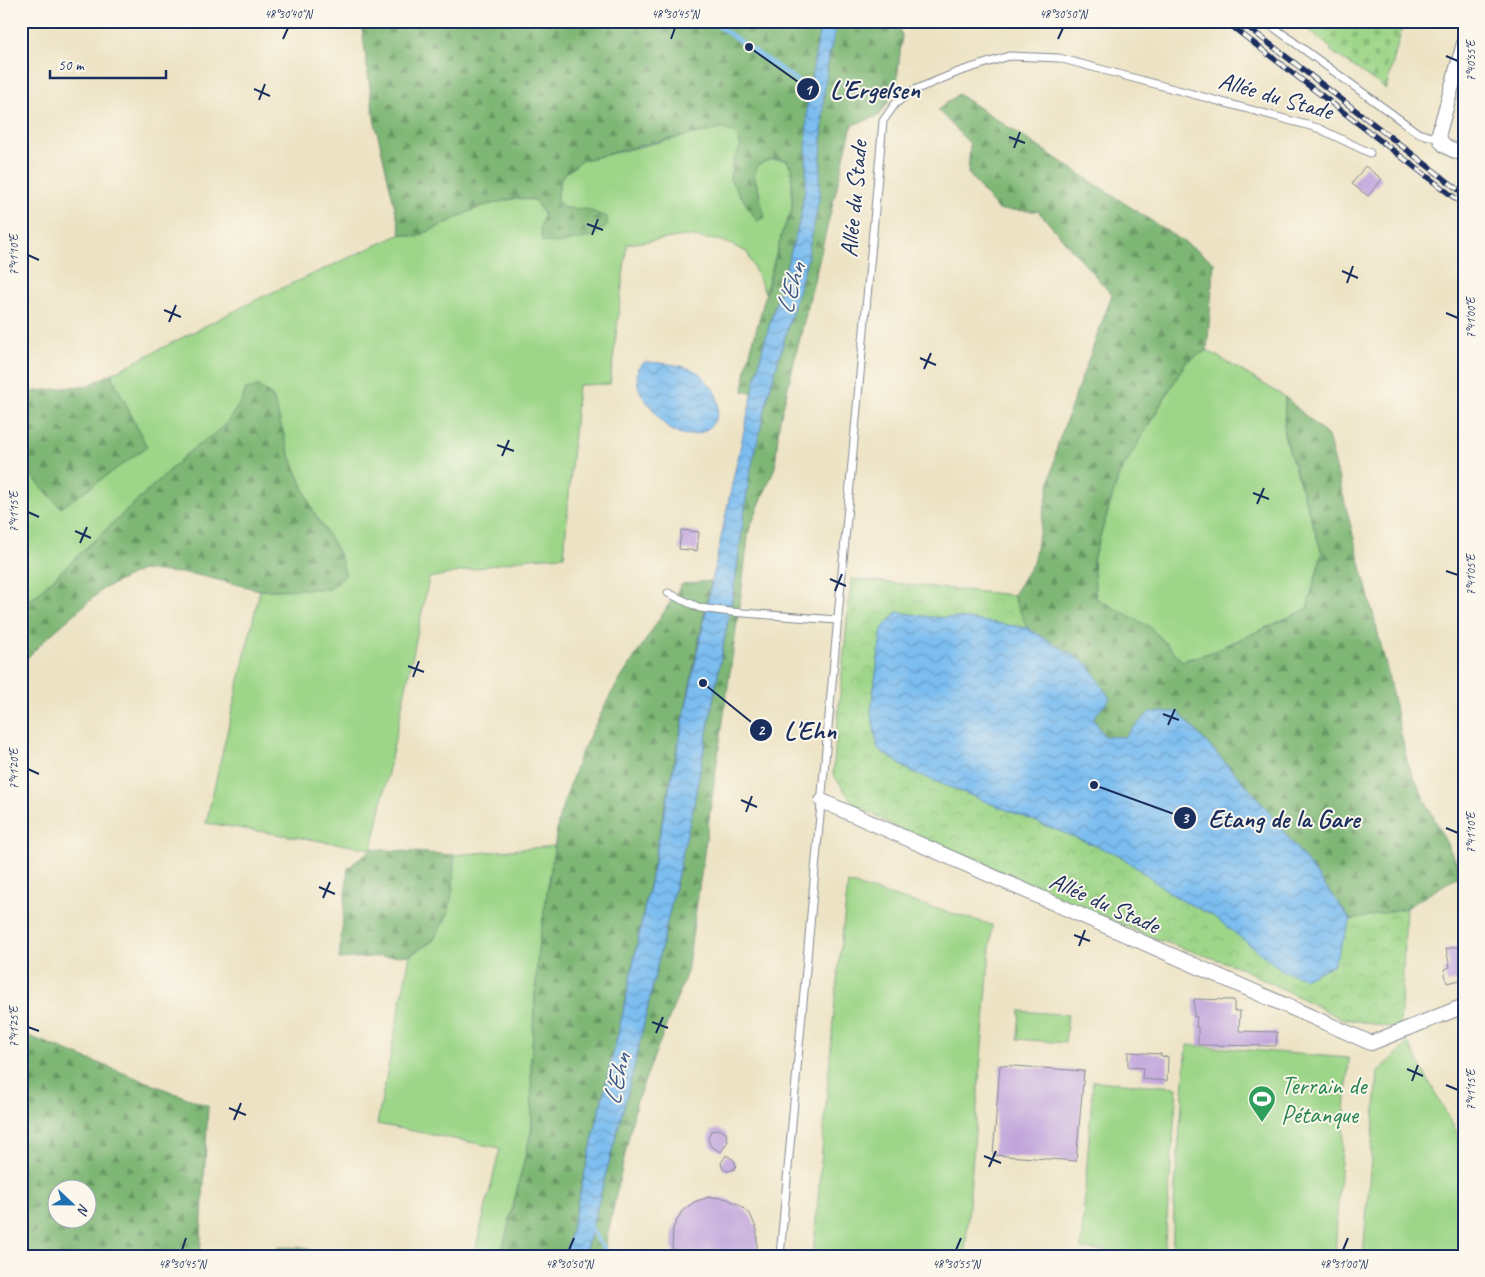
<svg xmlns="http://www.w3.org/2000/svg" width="1485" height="1277" font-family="Caveat,sans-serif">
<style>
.grass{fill:#9dd688;stroke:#5c8273}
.forest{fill:url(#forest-firs);stroke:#4c7369;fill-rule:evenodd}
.cemetery{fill:url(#cemetery-stones);stroke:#5c8273}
.park{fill:url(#park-crowns);stroke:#5c8273}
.water{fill:url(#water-waves);stroke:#4b76a7}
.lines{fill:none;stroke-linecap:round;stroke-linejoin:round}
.stream{stroke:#7bbdf0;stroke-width:4.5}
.building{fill:#bfa2db}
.service-casing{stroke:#848991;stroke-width:9}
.minor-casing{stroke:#848991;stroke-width:16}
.service{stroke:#fff;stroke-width:7}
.minor{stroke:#fff;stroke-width:14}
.rail-casing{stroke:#1b2f5e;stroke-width:5.5}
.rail{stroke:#fbf7ec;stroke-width:4;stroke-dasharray:11;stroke-linecap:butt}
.ticks{fill:none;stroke:#1b2f5e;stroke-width:2}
.labels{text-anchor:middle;stroke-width:4;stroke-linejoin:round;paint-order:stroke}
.street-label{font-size:25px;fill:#1b2f5e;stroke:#fbf7ec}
.leisure-label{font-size:25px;fill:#27864d;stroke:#fbf7ec;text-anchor:start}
.water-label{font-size:26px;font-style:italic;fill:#385a8a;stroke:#fbf7ec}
.leader{fill:none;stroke:#1b2f5e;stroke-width:2}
.callout-dot{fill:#1b2f5e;stroke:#fbf7ec;stroke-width:2}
.mark-label{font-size:15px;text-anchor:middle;font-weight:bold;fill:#fff}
.callout-label{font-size:26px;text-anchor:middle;font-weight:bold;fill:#1b2f5e;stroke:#fbf7ec;stroke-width:4;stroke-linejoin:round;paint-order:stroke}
.neatline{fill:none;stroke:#1b2f5e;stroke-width:2}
.ticks-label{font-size:12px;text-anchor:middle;fill:#1b2f5e}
</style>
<defs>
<pattern id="forest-firs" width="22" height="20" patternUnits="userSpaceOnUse" patternTransform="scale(1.25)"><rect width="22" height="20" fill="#7eb774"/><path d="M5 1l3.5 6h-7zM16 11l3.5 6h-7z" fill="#669562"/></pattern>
<pattern id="cemetery-stones" width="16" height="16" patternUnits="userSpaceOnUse" patternTransform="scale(1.25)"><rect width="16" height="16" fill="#9dd688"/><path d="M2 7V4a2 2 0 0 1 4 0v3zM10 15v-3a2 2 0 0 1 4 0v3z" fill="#87b878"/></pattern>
<pattern id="park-crowns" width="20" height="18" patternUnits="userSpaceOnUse" patternTransform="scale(1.25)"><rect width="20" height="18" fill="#9dd688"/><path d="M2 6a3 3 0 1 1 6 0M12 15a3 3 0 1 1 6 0" fill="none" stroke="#87b878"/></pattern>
<pattern id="water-waves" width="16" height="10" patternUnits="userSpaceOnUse" patternTransform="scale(1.25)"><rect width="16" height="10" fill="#7bbdf0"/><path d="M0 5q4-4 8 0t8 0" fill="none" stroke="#649ac6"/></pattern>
</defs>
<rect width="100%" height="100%" fill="#fbf7ec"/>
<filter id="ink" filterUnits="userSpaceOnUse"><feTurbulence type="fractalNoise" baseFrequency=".02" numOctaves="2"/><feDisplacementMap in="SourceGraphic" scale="10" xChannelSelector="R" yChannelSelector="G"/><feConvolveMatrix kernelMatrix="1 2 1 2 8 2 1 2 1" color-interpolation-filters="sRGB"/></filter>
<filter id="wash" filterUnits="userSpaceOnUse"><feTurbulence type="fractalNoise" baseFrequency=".0096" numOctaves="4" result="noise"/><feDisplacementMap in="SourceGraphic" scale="20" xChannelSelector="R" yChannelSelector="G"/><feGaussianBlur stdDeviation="1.12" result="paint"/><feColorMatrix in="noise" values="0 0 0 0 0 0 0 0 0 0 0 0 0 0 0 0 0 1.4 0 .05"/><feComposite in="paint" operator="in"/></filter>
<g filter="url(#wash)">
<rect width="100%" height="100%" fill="#ede3c4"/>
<path class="grass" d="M 724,128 L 736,133 L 742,146 L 733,161 L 730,179 L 757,220 L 761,197 L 754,175 L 758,165 L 772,158 L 787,160 L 792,170 L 792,210 L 782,233 L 765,293 L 747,252 L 722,241 L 686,236 L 627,244 L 610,384 L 578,385 L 564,556 L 529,558 L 429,578 L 372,849 L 206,823 L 260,590 L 330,589 L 339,553 L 312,509 L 289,453 L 273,397 L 258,386 L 246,389 L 242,400 L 224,427 L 190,451 L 21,609 L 21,464 L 25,467 L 118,390 L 111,374 L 260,298 L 401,234 L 417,237 L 479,207 L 516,198 L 535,200 L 544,216 L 540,228 L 586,209 L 564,208 L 557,200 L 561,177 L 581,161 L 693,134 Z
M 1207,350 L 1285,397 L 1284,434 L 1322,553 L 1307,609 L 1212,652 L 1182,661 L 1158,635 L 1095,598 L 1093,560 L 1119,475 L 1186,362 Z
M 555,846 L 538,950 L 531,1061 L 532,1128 L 501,1256 L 474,1256 L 500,1148 L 377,1124 L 410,955 L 433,941 L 453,887 L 454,855 Z
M 848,883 L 992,925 L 965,1253 L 1002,1256 L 813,1256 L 835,1000 Z
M 1020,1011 L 1068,1015 L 1065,1043 L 1018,1039 Z
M 1408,1043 L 1462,1142 L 1464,1142 L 1464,1256 L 1363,1256 L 1378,1072 Z
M 1187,1045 L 1349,1058 L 1338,1200 L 1335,1256 L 1172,1256 L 1175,1187 Z
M 1093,1081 L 1177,1087 L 1164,1255 L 1081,1249 Z"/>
<path class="forest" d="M 361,21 L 821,21 L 807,104 L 806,182 L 800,220 L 763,347 L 753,393 L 743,391 L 746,368 L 782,233 L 792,210 L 792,170 L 787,160 L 772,159 L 758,165 L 754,175 L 765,217 L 757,221 L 730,179 L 733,161 L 741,146 L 736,133 L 723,129 L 693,134 L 634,147 L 581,161 L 561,177 L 557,199 L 564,208 L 586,209 L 607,217 L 608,225 L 591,237 L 561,243 L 542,242 L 540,228 L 544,215 L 535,200 L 516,198 L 479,207 L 417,237 L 401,234 L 374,118 Z
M 838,21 L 895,21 L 902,35 L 896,89 L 879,116 L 852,125 L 779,424 L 775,467 L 749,530 L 741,595 L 687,972 L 636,1103 L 603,1256 L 584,1256 L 633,1072 L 694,803 L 735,582 L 749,477 L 769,392 L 806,264 L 819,198 L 824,93 L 829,55 Z
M 958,94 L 1214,262 L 1207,350 L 1186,362 L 1119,475 L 1093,560 L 1096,598 L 1150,627 L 1182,661 L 1212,652 L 1307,609 L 1322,553 L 1284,434 L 1285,397 L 1328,436 L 1385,661 L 1408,766 L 1462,874 L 1406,908 L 1351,920 L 1258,798 L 1178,712 L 1150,712 L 1124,738 L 1103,736 L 1093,718 L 1088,664 L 1027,628 L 1013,595 L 1033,563 L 1058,443 L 1112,295 L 1038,211 L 998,210 L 968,173 L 970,144 L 938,110 Z
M 111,374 L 147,447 L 61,508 L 21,464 L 21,393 L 89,385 Z
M 258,386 L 273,397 L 289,453 L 312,509 L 339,553 L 346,575 L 330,589 L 260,590 L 193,574 L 142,570 L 103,589 L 48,637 L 21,664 L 21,609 L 190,451 L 224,427 L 242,400 L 246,389 Z
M 711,581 L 624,1008 L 565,1256 L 501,1256 L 532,1128 L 531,1061 L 538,950 L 559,817 L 580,755 L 612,692 L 682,584 Z
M 372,849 L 454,855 L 453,887 L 449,912 L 433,941 L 410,955 L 339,959 L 348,868 Z
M 21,1033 L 208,1106 L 200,1256 L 21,1256 ZM 58,1190 L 88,1190 L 88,1220 L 58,1220 Z
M 278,1247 L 308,1248 L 316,1256 L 275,1256 Z"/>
<path class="cemetery" d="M 1296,21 L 1404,21 L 1386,89 L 1331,51 L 1331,48 Z"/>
<path class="park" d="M 851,579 L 1013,595 L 1027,628 L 960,618 L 930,617 L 896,612 L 882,630 L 871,711 L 878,749 L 910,771 L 1119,855 L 1179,899 L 1212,915 L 1306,978 L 1333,965 L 1351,920 L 1406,908 L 1400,1029 L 1340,1018 L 1239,967 L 1153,938 L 899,829 L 853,803 L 833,774 L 839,704 Z"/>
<path class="water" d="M 821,21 L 838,21 L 829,55 L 824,93 L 819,199 L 806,264 L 769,392 L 749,477 L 735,582 L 694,803 L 633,1072 L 584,1256 L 565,1256 L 624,1008 L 734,475 L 763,347 L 800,220 L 806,182 L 807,104 Z
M 645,362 C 662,363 682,364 697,372 C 702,374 705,379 708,383 C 735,410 705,450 670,429 C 664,425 659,418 655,412 C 642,395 635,391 638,367 Z
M 897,612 L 930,617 L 960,618 L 1027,628 L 1088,664 L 1110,699 L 1093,718 L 1104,736 L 1124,737 L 1150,712 L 1178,712 L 1258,798 L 1351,920 L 1333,965 L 1306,978 L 1283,971 L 1212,915 L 1179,899 L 1119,855 L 910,771 L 878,749 L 871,711 L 882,629 Z"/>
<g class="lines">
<path class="stream" d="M 711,21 L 799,82 L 815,91
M 588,1223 L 597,1239 L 610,1256"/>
</g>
<g id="blocks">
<path class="building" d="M 1365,166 L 1382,179 L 1368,196 L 1352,184 Z
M 681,530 L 699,532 L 697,551 L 679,549 Z
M 1464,945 L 1464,979 L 1447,983 L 1444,969 L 1450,967 L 1446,949 Z
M 1194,999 L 1234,1000 L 1234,1011 L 1240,1011 L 1239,1031 L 1277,1032 L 1276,1046 L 1198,1045 L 1198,1027 L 1196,1027 L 1197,1017 L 1194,1017 Z
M 1128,1052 L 1161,1054 L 1161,1056 L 1168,1057 L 1167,1081 L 1142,1079 L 1143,1068 L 1128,1067 Z
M 1000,1065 L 1084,1071 L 1076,1161 L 993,1155 Z
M 719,1129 L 726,1133 L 728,1141 L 721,1152 L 710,1146 L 708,1138 L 711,1131 Z
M 726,1155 L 734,1160 L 736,1166 L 733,1170 L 727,1171 L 723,1169 L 721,1163 Z
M 709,1197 L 725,1198 L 740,1205 L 751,1216 L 757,1230 L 757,1251 L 755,1256 L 675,1256 L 672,1248 L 673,1228 L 682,1211 L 694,1202 Z"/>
</g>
</g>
<g filter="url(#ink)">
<use href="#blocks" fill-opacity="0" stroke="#848991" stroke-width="1"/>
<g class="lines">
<g class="service-casing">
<path id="service" d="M 1265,21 L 1418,133 L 1439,139
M 668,593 L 700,608 L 731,612 L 837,620
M 780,1256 L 883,121 L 895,104 L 912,91 L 958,72 L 1009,56 L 1059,58 L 1318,128 L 1370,153"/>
</g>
<g class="minor-casing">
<path id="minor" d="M 1464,43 L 1439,133 C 1439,147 1453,150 1464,154
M 822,801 L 1371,1043 L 1464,1006"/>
</g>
<use href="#service" class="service"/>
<use href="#minor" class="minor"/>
<g class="rail-casing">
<path id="rail" d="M 1225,21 L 1464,205
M 1240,21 L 1464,194"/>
</g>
<use href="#rail" class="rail"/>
</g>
</g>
<path class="ticks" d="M 283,39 L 288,28M 671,39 L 675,28M 1058,39 L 1063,28M 1446,56 L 1458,61M 254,89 L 270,96M 259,100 L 265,84M 1009,137 L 1025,143M 1014,148 L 1020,132M 587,224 L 603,230M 592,235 L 598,219M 28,255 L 39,260M 1342,271 L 1358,278M 1347,283 L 1353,266M 164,310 L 181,317M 1446,313 L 1458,318M 169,322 L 176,305M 920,358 L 936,365M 924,369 L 931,353M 497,445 L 514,451M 502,456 L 509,440M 1253,493 L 1269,499M 1257,504 L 1264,488M 28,512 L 39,517M 75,531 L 91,538M 80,543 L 87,527M 1446,571 L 1458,575M 830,579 L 846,586M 835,591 L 842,574M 408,666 L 424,672M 413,677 L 419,661M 1163,714 L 1179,720M 1168,725 L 1175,709M 28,769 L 39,774M 741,800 L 757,807M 746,812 L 752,796M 1446,828 L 1458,833M 319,887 L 335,894M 323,898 L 330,882M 1074,935 L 1090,941M 1079,946 L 1085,930M 652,1022 L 668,1028M 28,1027 L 39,1031M 656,1033 L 663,1017M 1407,1069 L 1423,1076M 1412,1081 L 1418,1065M 1446,1085 L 1458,1090M 229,1108 L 246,1115M 234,1120 L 241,1103M 984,1156 L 1001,1163M 989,1167 L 996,1151M 182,1250 L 186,1238M 569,1250 L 574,1238M 956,1250 L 961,1238M 1343,1250 L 1348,1238"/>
<defs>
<g id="stadium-pin" transform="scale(1.4375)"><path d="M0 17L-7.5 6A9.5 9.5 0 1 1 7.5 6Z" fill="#2e9e5b" stroke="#fbf7ec"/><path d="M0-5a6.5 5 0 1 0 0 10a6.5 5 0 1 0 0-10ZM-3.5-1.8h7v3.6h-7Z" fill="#fff"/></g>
</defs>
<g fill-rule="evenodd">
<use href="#stadium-pin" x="1262" y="1099"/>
</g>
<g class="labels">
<g class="street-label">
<text transform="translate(1276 95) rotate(16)" y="9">Allée du Stade</text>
<text transform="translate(853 199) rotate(-85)" y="9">Allée du Stade</text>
<text transform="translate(1105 902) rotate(24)" y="9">Allée du Stade</text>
</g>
<g class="leisure-label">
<text x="1281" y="1094">Terrain de<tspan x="1281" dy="29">Pétanque</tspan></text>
</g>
<g class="water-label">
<text transform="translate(790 288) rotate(-74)" y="9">L'Ehn</text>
<text transform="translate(616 1079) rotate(-77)" y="9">L'Ehn</text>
</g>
</g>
<path class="leader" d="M749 47L808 89M703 683L761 730M1094 785L1185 818"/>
<g class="callout-dot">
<circle cx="749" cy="47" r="5"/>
<circle cx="703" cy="683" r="5"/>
<circle cx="1094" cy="785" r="5"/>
<circle cx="808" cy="89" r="12"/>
<circle cx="761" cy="730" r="12"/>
<circle cx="1185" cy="818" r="12"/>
</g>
<g class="mark-label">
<text x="808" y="95">1</text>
<text x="761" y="735">2</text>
<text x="1185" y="823">3</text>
</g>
<g class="callout-label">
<text x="875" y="98">L'Ergelsen</text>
<text x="810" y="739">L'Ehn</text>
<text x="1284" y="827">Etang de la Gare</text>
</g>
<rect width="1485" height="1277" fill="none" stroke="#fbf7ec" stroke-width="55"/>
<g transform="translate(72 1204) rotate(112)"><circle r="24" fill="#fbf7ec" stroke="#a1a7b3"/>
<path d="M0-4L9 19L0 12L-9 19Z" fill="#1f6fb2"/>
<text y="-8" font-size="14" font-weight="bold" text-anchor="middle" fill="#1b2f5e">N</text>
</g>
<path d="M50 70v8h116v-8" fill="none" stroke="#1b2f5e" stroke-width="2.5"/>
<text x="58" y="70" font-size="15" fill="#1b2f5e" stroke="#fbf7ec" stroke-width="4" paint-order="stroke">50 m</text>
<rect x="28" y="28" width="1430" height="1222" class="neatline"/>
<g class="ticks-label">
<text x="288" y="18">48°30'40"N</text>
<text x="675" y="18">48°30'45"N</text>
<text x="1063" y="18">48°30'50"N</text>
<text transform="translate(1471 61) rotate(-90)" y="4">7°40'55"E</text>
<text transform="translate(14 255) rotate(-90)" y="4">7°41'10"E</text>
<text transform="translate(1471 318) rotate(-90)" y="4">7°41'00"E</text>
<text transform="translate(14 512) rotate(-90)" y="4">7°41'15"E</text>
<text transform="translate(1471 575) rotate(-90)" y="4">7°41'05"E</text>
<text transform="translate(14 769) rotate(-90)" y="4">7°41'20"E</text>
<text transform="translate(1471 833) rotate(-90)" y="4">7°41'10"E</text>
<text transform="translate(14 1027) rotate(-90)" y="4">7°41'25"E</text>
<text transform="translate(1471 1090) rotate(-90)" y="4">7°41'15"E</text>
<text x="182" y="1268">48°30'45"N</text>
<text x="569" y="1268">48°30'50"N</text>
<text x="956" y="1268">48°30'55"N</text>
<text x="1343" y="1268">48°31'00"N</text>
</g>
</svg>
